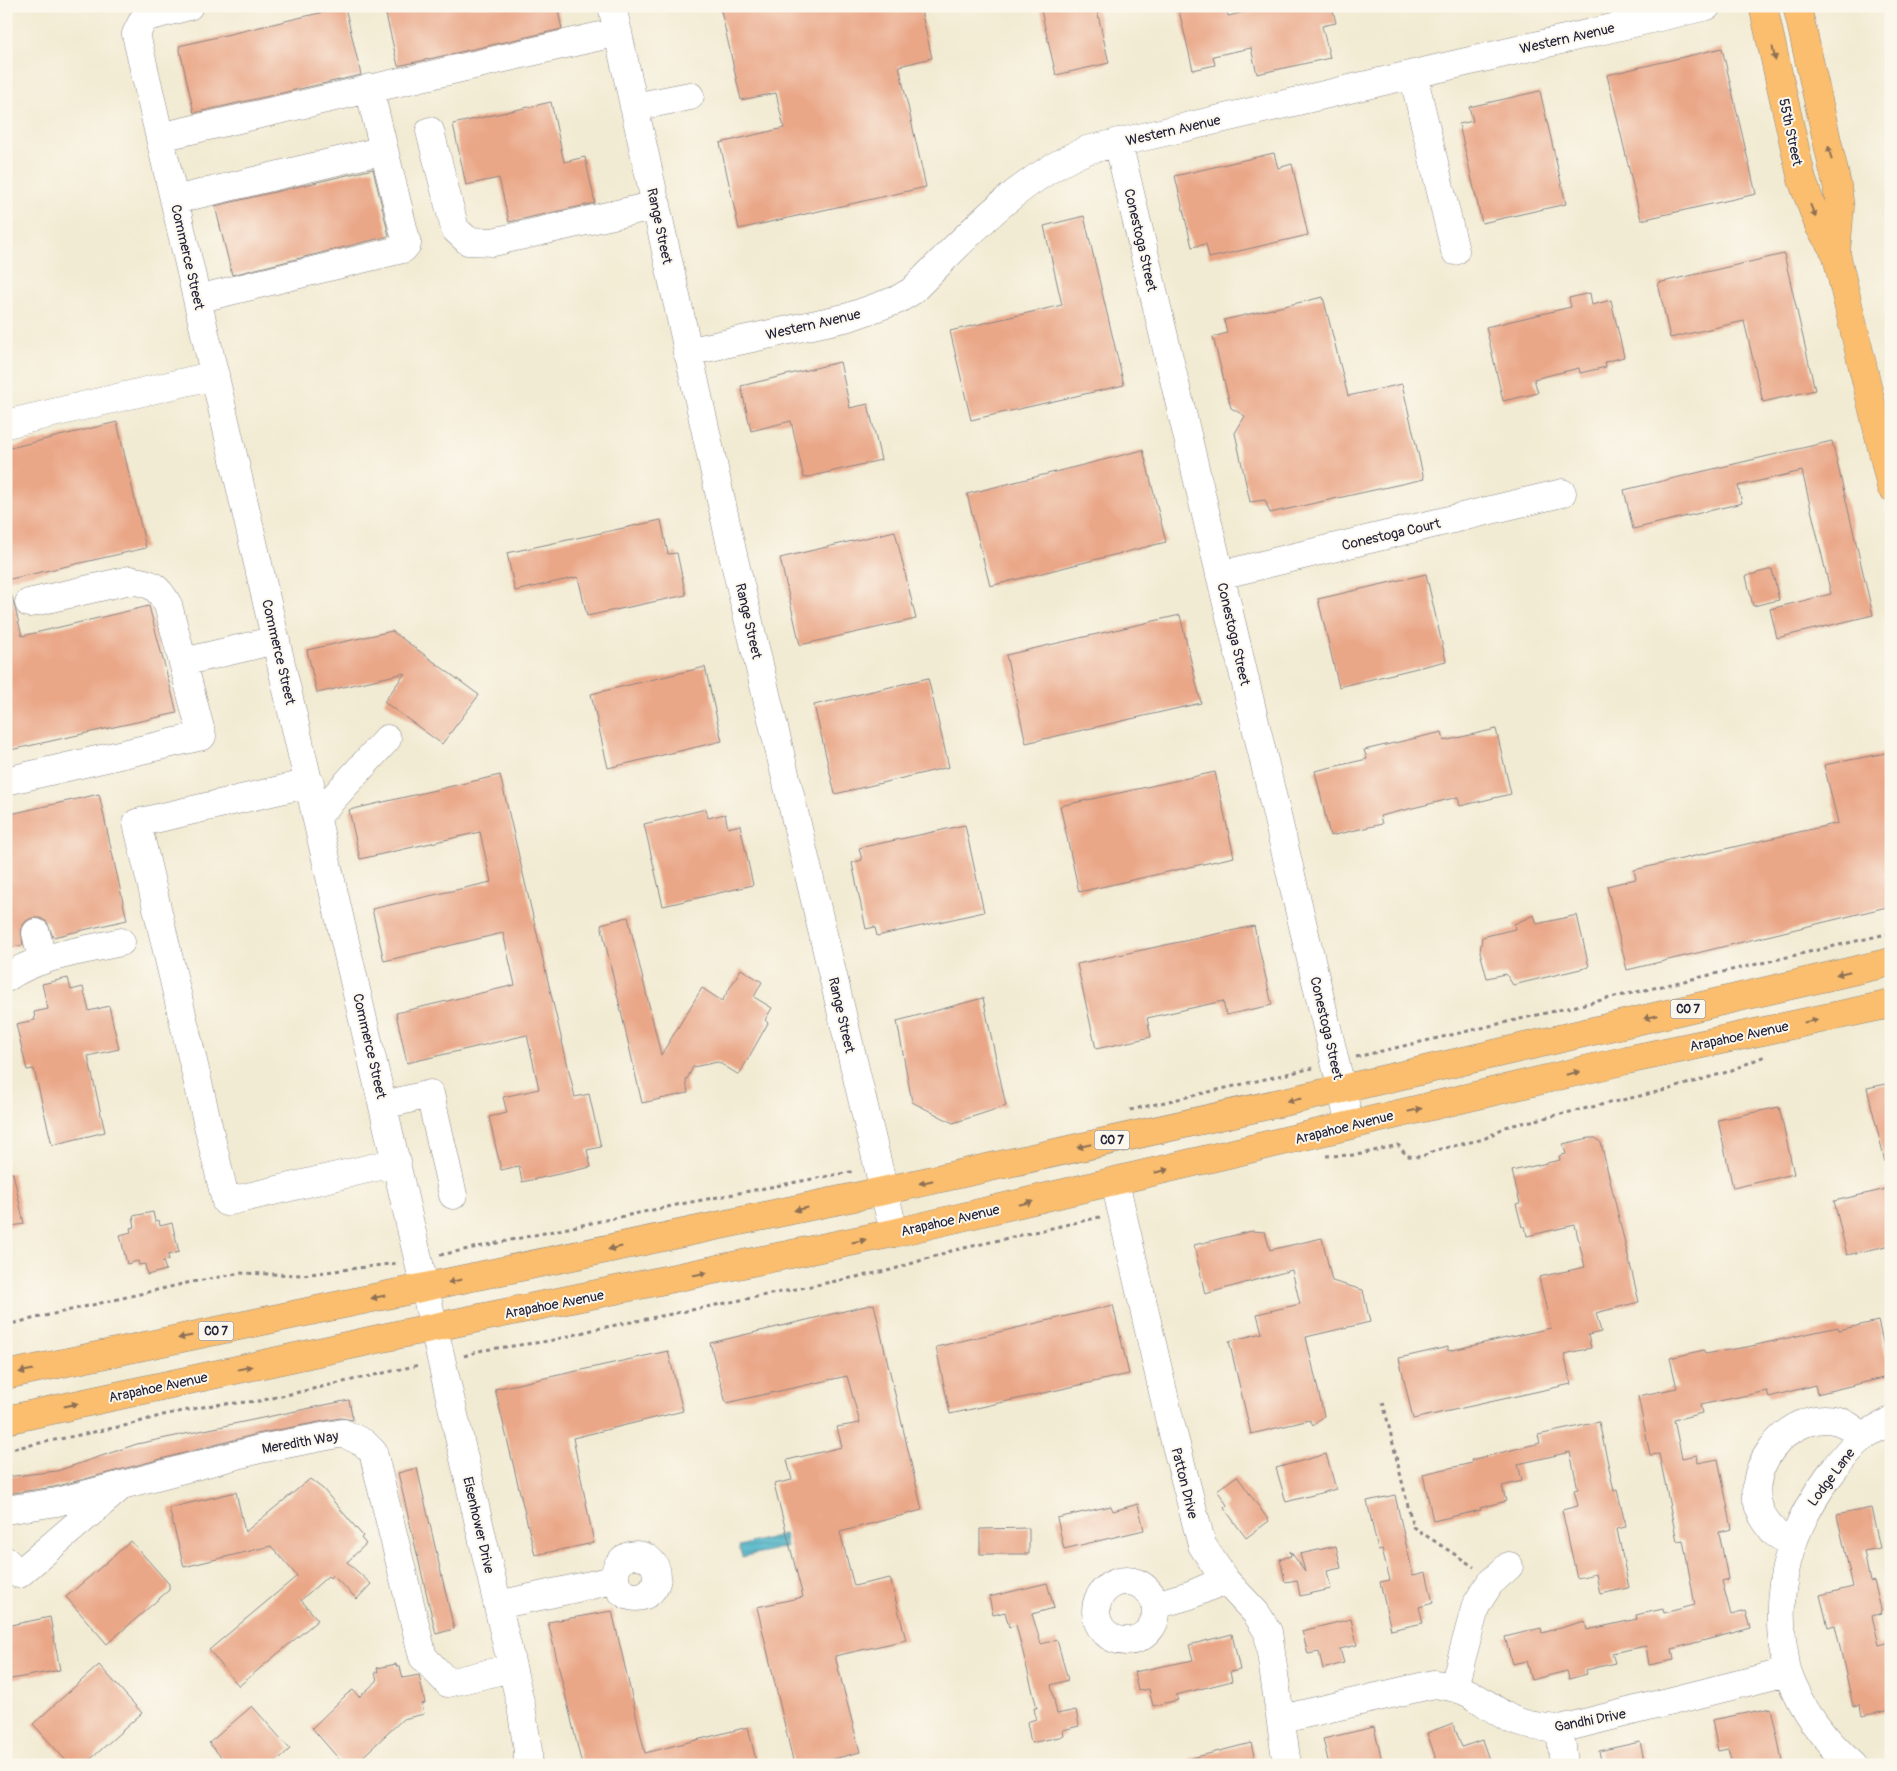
<svg xmlns="http://www.w3.org/2000/svg" width="1897" height="1771" font-family="Pangolin,sans-serif">
<style>
.water{fill:url(#water-rules);stroke:#366b82}
.building{fill:#eaa788}
.lines{fill:none;stroke-linecap:round;stroke-linejoin:round}
.minor-casing{stroke:#8a8687;stroke-width:29}
.major-casing{stroke:#8a8687;stroke-width:29}
.path{stroke:#8a8687;stroke-width:3;stroke-dasharray:4 4;stroke-linecap:butt}
.minor{stroke:#fff;stroke-width:28}
.major{stroke:#fabe6e;stroke-width:28}
.oneway{fill:#8e7054}
.labels{text-anchor:middle;stroke-width:4;stroke-linejoin:round;paint-order:stroke}
.shield{fill:#fbf7ec;stroke:#636270;stroke-width:1}
.shield-label{font-size:12px;font-weight:bold;fill:#22223b}
.street-label{font-size:14px;fill:#22223b;stroke:#fbf7ec}
</style>
<defs>
<pattern id="water-rules" width="6" height="5" patternUnits="userSpaceOnUse" patternTransform="scale(1.25)"><rect width="6" height="5" fill="#4ab4c8"/><path d="M0 2.5h6" fill="none" stroke="#3d92a4"/></pattern>
</defs>
<rect width="100%" height="100%" fill="#fbf7ec"/>
<filter id="ink" filterUnits="userSpaceOnUse"><feTurbulence type="fractalNoise" baseFrequency=".02" numOctaves="2"/><feDisplacementMap in="SourceGraphic" scale="10" xChannelSelector="R" yChannelSelector="G"/><feConvolveMatrix kernelMatrix="1 2 1 2 8 2 1 2 1" color-interpolation-filters="sRGB"/></filter>
<filter id="wash" filterUnits="userSpaceOnUse"><feTurbulence type="fractalNoise" baseFrequency=".0096" numOctaves="4" result="noise"/><feDisplacementMap in="SourceGraphic" scale="20" xChannelSelector="R" yChannelSelector="G"/><feGaussianBlur stdDeviation="1.12" result="paint"/><feColorMatrix in="noise" values="0 0 0 0 0 0 0 0 0 0 0 0 0 0 0 0 0 1.4 0 .05"/><feComposite in="paint" operator="in"/></filter>
<g filter="url(#wash)">
<rect width="100%" height="100%" fill="#f2ebd3"/>
<path class="water" d="M 784,1534 L 786,1547 L 742,1557 L 739,1546 Z"/>
<g id="blocks">
<path class="building" d="M 384,6 L 557,6 L 562,29 L 398,66 Z
M 720,6 L 920,6 L 932,58 L 899,66 L 926,187 L 739,229 L 720,143 L 784,128 L 776,93 L 741,100 Z
M 1040,6 L 1096,6 L 1109,63 L 1056,75 Z
M 1178,6 L 1226,6 L 1228,16 L 1268,6 L 1332,6 L 1336,23 L 1322,26 L 1330,58 L 1257,74 L 1251,48 L 1213,56 L 1215,65 L 1193,70 Z
M 345,7 L 361,75 L 194,113 L 179,46 Z
M 1722,48 L 1756,194 L 1641,220 L 1607,75 Z
M 1540,91 L 1566,204 L 1482,223 L 1459,124 L 1473,121 L 1469,107 Z
M 551,102 L 564,162 L 585,157 L 595,203 L 509,222 L 499,178 L 466,185 L 453,124 Z
M 1274,153 L 1278,168 L 1292,164 L 1308,235 L 1209,258 L 1206,244 L 1192,247 L 1175,176 Z
M 373,169 L 389,236 L 232,275 L 215,206 Z
M 1084,216 L 1124,385 L 971,420 L 950,331 L 1062,305 L 1044,226 Z
M 1784,254 L 1815,390 L 1763,402 L 1744,321 L 1670,338 L 1658,283 Z
M 1590,293 L 1592,305 L 1611,300 L 1624,357 L 1605,362 L 1606,367 L 1580,373 L 1579,368 L 1534,379 L 1538,393 L 1503,401 L 1486,327 L 1571,307 L 1569,298 Z
M 1323,297 L 1348,396 L 1402,384 L 1424,479 L 1270,513 L 1265,500 L 1250,502 L 1235,433 L 1245,416 L 1231,408 L 1213,337 L 1227,333 L 1224,320 Z
M 840,362 L 850,408 L 868,404 L 881,460 L 804,478 L 791,421 L 751,431 L 741,386 Z
M 117,422 L 146,548 L 6,580 L 6,449 Z
M 1832,441 L 1873,615 L 1777,638 L 1770,609 L 1831,594 L 1802,471 L 1738,486 L 1742,503 L 1633,529 L 1624,490 Z
M 1143,450 L 1166,542 L 990,586 L 967,494 Z
M 661,520 L 668,554 L 677,553 L 686,595 L 587,616 L 578,577 L 515,591 L 507,553 Z
M 895,531 L 916,619 L 800,645 L 780,558 Z
M 1772,569 L 1779,600 L 1753,606 L 1746,576 Z
M 1426,574 L 1446,661 L 1339,687 L 1318,599 Z
M 12,596 L 22,636 L 149,606 L 177,713 L 6,751 L 6,597 Z
M 1180,615 L 1201,703 L 1026,743 L 1006,655 Z
M 392,631 L 479,695 L 442,744 L 384,702 L 405,673 L 317,693 L 307,650 Z
M 705,667 L 722,741 L 608,768 L 591,694 Z
M 928,678 L 949,767 L 835,794 L 814,705 Z
M 1496,729 L 1511,794 L 1460,806 L 1458,797 L 1380,816 L 1382,824 L 1330,836 L 1315,771 L 1367,759 L 1364,750 L 1442,732 L 1444,741 Z
M 1891,752 L 1891,906 L 1627,970 L 1607,886 L 1636,879 L 1634,870 L 1838,823 L 1824,765 Z
M 1215,772 L 1234,857 L 1079,892 L 1060,806 Z
M 500,775 L 575,1097 L 589,1094 L 601,1147 L 587,1150 L 591,1167 L 522,1182 L 519,1166 L 501,1170 L 489,1117 L 507,1113 L 503,1097 L 539,1089 L 527,1035 L 407,1063 L 396,1013 L 515,985 L 503,933 L 384,961 L 372,909 L 491,882 L 480,832 L 360,859 L 349,810 Z
M 99,794 L 127,920 L 53,937 L 47,922 L 40,918 L 32,918 L 26,921 L 21,928 L 23,945 L 6,948 L 6,815 Z
M 706,809 L 708,818 L 725,814 L 728,828 L 740,825 L 753,885 L 663,906 L 644,824 Z
M 965,825 L 984,912 L 877,936 L 875,927 L 866,929 L 852,863 L 862,860 L 859,848 Z
M 1534,915 L 1537,924 L 1577,915 L 1589,967 L 1513,985 L 1506,974 L 1487,978 L 1480,952 L 1482,937 L 1515,929 L 1514,924 Z
M 628,917 L 661,1055 L 702,988 L 722,1001 L 741,969 L 762,982 L 754,997 L 772,1008 L 765,1020 L 768,1023 L 739,1075 L 718,1062 L 693,1067 L 686,1081 L 688,1093 L 642,1103 L 601,924 Z
M 1254,926 L 1272,1005 L 1226,1015 L 1223,1001 L 1147,1018 L 1151,1037 L 1096,1049 L 1077,964 Z
M 68,978 L 71,990 L 83,987 L 89,1011 L 109,1006 L 119,1049 L 88,1056 L 105,1132 L 52,1145 L 34,1069 L 27,1070 L 16,1024 L 35,1020 L 34,1012 L 48,1009 L 42,984 Z
M 983,998 L 1006,1106 L 953,1123 L 912,1102 L 897,1021 Z
M 1891,1083 L 1891,1161 L 1885,1162 L 1867,1088 Z
M 1779,1107 L 1794,1174 L 1733,1188 L 1718,1120 Z
M 1589,1138 L 1596,1138 L 1601,1143 L 1639,1302 L 1596,1313 L 1601,1332 L 1588,1335 L 1591,1348 L 1564,1354 L 1571,1384 L 1413,1419 L 1399,1358 L 1448,1347 L 1448,1351 L 1551,1328 L 1539,1277 L 1585,1267 L 1575,1225 L 1527,1236 L 1525,1226 L 1522,1227 L 1516,1204 L 1520,1203 L 1512,1171 L 1560,1160 L 1559,1156 L 1566,1154 L 1563,1144 Z
M 6,1173 L 13,1173 L 24,1224 L 6,1227 Z
M 1891,1188 L 1891,1245 L 1847,1255 L 1834,1201 Z
M 153,1212 L 155,1221 L 159,1220 L 160,1226 L 172,1223 L 179,1252 L 168,1255 L 169,1260 L 163,1261 L 166,1270 L 147,1275 L 145,1264 L 139,1265 L 138,1261 L 127,1264 L 120,1235 L 131,1232 L 130,1228 L 135,1227 L 133,1216 Z
M 1252,1231 L 1265,1232 L 1270,1250 L 1322,1238 L 1332,1281 L 1363,1290 L 1370,1322 L 1306,1337 L 1324,1416 L 1313,1426 L 1310,1420 L 1251,1434 L 1229,1341 L 1262,1333 L 1257,1314 L 1300,1304 L 1292,1270 L 1205,1294 L 1194,1245 Z
M 874,1304 L 922,1510 L 840,1532 L 854,1586 L 890,1578 L 906,1640 L 835,1656 L 860,1752 L 812,1765 L 794,1765 L 757,1607 L 803,1597 L 774,1484 L 792,1480 L 787,1460 L 842,1447 L 837,1427 L 860,1423 L 847,1376 L 726,1403 L 710,1343 Z
M 1113,1305 L 1129,1374 L 950,1414 L 936,1347 Z
M 1878,1321 L 1891,1376 L 1817,1394 L 1815,1385 L 1769,1397 L 1767,1391 L 1700,1405 L 1702,1413 L 1674,1420 L 1682,1458 L 1697,1455 L 1698,1463 L 1718,1459 L 1732,1529 L 1719,1532 L 1728,1579 L 1722,1581 L 1731,1615 L 1746,1611 L 1751,1628 L 1672,1649 L 1674,1660 L 1649,1665 L 1646,1646 L 1612,1653 L 1615,1663 L 1586,1670 L 1587,1674 L 1569,1679 L 1567,1671 L 1531,1680 L 1526,1661 L 1512,1664 L 1505,1637 L 1541,1628 L 1542,1633 L 1585,1621 L 1587,1630 L 1637,1619 L 1636,1615 L 1663,1609 L 1664,1613 L 1695,1605 L 1683,1540 L 1677,1541 L 1659,1454 L 1650,1455 L 1638,1396 L 1677,1388 L 1670,1358 L 1704,1350 L 1705,1354 L 1747,1347 L 1838,1327 L 1839,1330 Z
M 668,1351 L 683,1411 L 573,1438 L 594,1543 L 535,1555 L 495,1389 Z
M 349,1400 L 353,1420 L 340,1418 L 257,1434 L 54,1487 L 6,1494 L 6,1477 L 57,1471 L 137,1444 Z
M 1599,1422 L 1614,1491 L 1617,1490 L 1626,1527 L 1617,1529 L 1629,1588 L 1600,1594 L 1596,1574 L 1577,1578 L 1562,1510 L 1578,1506 L 1574,1490 L 1578,1489 L 1570,1452 L 1518,1464 L 1522,1481 L 1502,1486 L 1506,1501 L 1480,1508 L 1481,1510 L 1433,1521 L 1423,1474 L 1472,1463 L 1471,1460 L 1540,1443 L 1538,1435 Z
M 1326,1454 L 1336,1489 L 1286,1502 L 1276,1468 Z
M 417,1468 L 454,1629 L 436,1634 L 398,1473 Z
M 1237,1476 L 1269,1521 L 1246,1538 L 1224,1508 L 1227,1505 L 1217,1490 Z
M 310,1479 L 323,1489 L 363,1536 L 361,1538 L 366,1544 L 347,1562 L 371,1584 L 357,1599 L 332,1575 L 330,1578 L 328,1576 L 301,1600 L 318,1620 L 239,1686 L 209,1650 L 297,1576 L 271,1546 L 184,1567 L 169,1508 L 236,1492 L 245,1532 Z
M 1395,1495 L 1413,1575 L 1426,1572 L 1433,1603 L 1419,1607 L 1423,1623 L 1391,1630 L 1380,1582 L 1390,1580 L 1382,1549 L 1378,1550 L 1367,1501 Z
M 1138,1504 L 1144,1530 L 1064,1549 L 1057,1518 L 1111,1506 L 1113,1511 Z
M 1871,1508 L 1880,1548 L 1864,1551 L 1870,1582 L 1874,1581 L 1882,1613 L 1872,1616 L 1879,1645 L 1891,1642 L 1891,1710 L 1862,1716 L 1860,1705 L 1853,1706 L 1835,1625 L 1828,1627 L 1820,1595 L 1853,1587 L 1837,1515 Z
M 1029,1528 L 1029,1554 L 980,1554 L 980,1529 Z
M 131,1541 L 169,1584 L 169,1590 L 107,1644 L 66,1597 Z
M 1336,1546 L 1341,1568 L 1327,1571 L 1331,1589 L 1300,1596 L 1297,1580 L 1285,1582 L 1280,1559 L 1291,1556 L 1290,1551 L 1305,1571 L 1300,1554 Z
M 1047,1583 L 1054,1608 L 1032,1614 L 1041,1644 L 1057,1640 L 1068,1680 L 1051,1685 L 1057,1714 L 1076,1710 L 1079,1726 L 1063,1730 L 1064,1736 L 1031,1743 L 1027,1722 L 1036,1719 L 1034,1708 L 1037,1708 L 1016,1625 L 1009,1627 L 1005,1612 L 993,1615 L 989,1597 Z
M 612,1611 L 645,1753 L 748,1727 L 757,1765 L 582,1765 L 548,1622 Z
M 50,1617 L 60,1670 L 6,1680 L 6,1626 Z
M 1351,1619 L 1357,1645 L 1340,1649 L 1344,1663 L 1323,1669 L 1319,1652 L 1308,1654 L 1302,1631 Z
M 1232,1634 L 1240,1670 L 1230,1672 L 1232,1681 L 1176,1695 L 1178,1700 L 1153,1706 L 1149,1689 L 1138,1691 L 1134,1672 L 1193,1660 L 1189,1645 Z
M 396,1664 L 397,1667 L 400,1667 L 403,1678 L 419,1675 L 425,1703 L 422,1704 L 424,1714 L 403,1719 L 354,1765 L 344,1765 L 312,1728 L 347,1694 L 353,1690 L 359,1697 L 377,1681 L 375,1672 L 378,1672 L 377,1668 Z
M 99,1665 L 142,1713 L 84,1765 L 70,1765 L 33,1724 Z
M 252,1706 L 290,1749 L 272,1765 L 228,1765 L 209,1743 Z
M 1771,1708 L 1783,1765 L 1732,1765 L 1728,1749 L 1718,1751 L 1712,1720 Z
M 1453,1723 L 1462,1747 L 1482,1740 L 1491,1765 L 1438,1765 L 1427,1733 Z
M 1374,1727 L 1383,1765 L 1329,1765 L 1323,1739 Z
M 1640,1742 L 1645,1765 L 1602,1765 L 1599,1751 Z
M 1251,1743 L 1255,1760 L 1246,1762 L 1247,1765 L 1188,1765 L 1188,1759 Z"/>
</g>
</g>
<g filter="url(#ink)">
<use href="#blocks" fill-opacity="0" stroke="#8a8687" stroke-width="1"/>
<g class="lines">
<g class="minor-casing">
<path id="minor" d="M 189,6 L 144,18 L 136,34 L 521,1706 L 528,1751 L 528,1765
M 612,6 L 733,555 L 894,1233
M 1413,74 L 1455,251
M 369,88 L 384,150
M 634,107 L 690,96
M 430,131 L 455,229 L 468,241 L 493,242 L 657,205
M 160,137 L 618,32
M 1118,142 L 1350,1125
M 174,200 L 384,150 L 407,244 L 403,249 L 197,299
M 687,352 L 849,317 L 897,300 L 912,291 C 966,237 1016,180 1087,150 L 1707,6
M 6,424 L 215,375
M 1220,575 L 1562,493
M 183,662 L 276,640
M 6,781 L 202,736 L 168,605 C 157,585 152,584 130,580 L 29,603
M 310,783 L 137,823 L 226,1202 L 397,1162
M 317,816 L 387,739
M 36,933 L 42,960
M 6,978 C 39,955 83,951 121,942
M 384,1105 L 430,1094 L 453,1195
M 1115,1182 L 1170,1422 L 1202,1545 L 1225,1580 L 1256,1613 L 1268,1632 L 1287,1765
M 6,1510 L 57,1502 L 260,1449 L 343,1433 L 364,1443 L 373,1452 L 423,1657 L 448,1683 L 512,1668
M 1792,1543 C 1787,1540 1780,1537 1775,1533 C 1772,1530 1769,1525 1766,1521 C 1734,1477 1788,1407 1838,1421 C 1847,1423 1856,1432 1864,1436
M615 1576a21 21 0 1 1 42 0a21 21 0 1 1-42 0Z
M 6,1561 L 19,1574 L 118,1489
M1096 1611a30 30 0 1 1 60 0a30 30 0 1 1-60 0Z
M 498,1605 L 614,1580
M 1156,1605 L 1190,1595 L 1225,1580
M 1454,1686 L 1476,1605 L 1490,1583 L 1509,1566
M 1282,1719 L 1434,1684 C 1472,1688 1477,1700 1507,1717 C 1523,1726 1543,1728 1560,1729 L 1787,1672
M 1560,1729 L 1564,1765
M 1853,1765 C 1824,1740 1801,1709 1788,1673 C 1785,1665 1785,1655 1783,1647 C 1774,1584 1792,1526 1829,1476 C 1839,1462 1851,1447 1864,1436 C 1872,1430 1882,1426 1891,1421"/>
</g>
<g class="major-casing">
<path id="major" d="M 1763,6 L 1802,180 L 1819,226 L 1836,253 L 1891,487
M 1797,6 L 1837,185 L 1840,208 L 1836,253
M 6,1375 L 883,1191 L 1342,1089 L 1891,962
M 6,1420 L 401,1334 L 894,1233 L 1627,1060 L 1891,1004"/>
</g>
<path class="path" d="M 1356,1057 L 1891,933
M 1130,1110 L 1313,1068
M 1326,1156 L 1357,1155 L 1398,1145 L 1407,1156 L 1421,1157 L 1436,1150 L 1484,1139 L 1505,1127 L 1670,1089 L 1727,1072 L 1765,1056
M 440,1255 L 686,1203 L 855,1171
M 6,1325 L 187,1283 L 240,1273 L 302,1275 L 397,1263
M 464,1356 L 483,1350 L 549,1341 L 596,1329 L 891,1270 L 951,1251 L 1100,1217
M 1383,1402 L 1413,1527 L 1474,1567
M 6,1450 L 128,1425 L 163,1415 L 213,1405 L 259,1401 L 419,1365"/>
<use href="#minor" class="minor"/>
<use href="#major" class="major"/>
</g>
<defs><path id="oneway-solid" d="M-6-.8H1V-3.2L6.5 0L1 3.2V.8H-6Z" transform="scale(1.25)"/></defs>
<g class="oneway">
<use href="#oneway-solid" transform="translate(1774 54) rotate(78)"/>
<use href="#oneway-solid" transform="translate(1830 153) rotate(-103)"/>
<use href="#oneway-solid" transform="translate(1813 211) rotate(67)"/>
<use href="#oneway-solid" transform="translate(1843 973) rotate(167)"/>
<use href="#oneway-solid" transform="translate(1651 1017) rotate(167)"/>
<use href="#oneway-solid" transform="translate(1811 1021) rotate(-12)"/>
<use href="#oneway-solid" transform="translate(1573 1073) rotate(-13)"/>
<use href="#oneway-solid" transform="translate(1294 1100) rotate(168)"/>
<use href="#oneway-solid" transform="translate(1415 1110) rotate(-13)"/>
<use href="#oneway-solid" transform="translate(1084 1146) rotate(167)"/>
<use href="#oneway-solid" transform="translate(1162 1171) rotate(-13)"/>
<use href="#oneway-solid" transform="translate(926 1182) rotate(167)"/>
<use href="#oneway-solid" transform="translate(1026 1203) rotate(-13)"/>
<use href="#oneway-solid" transform="translate(801 1209) rotate(168)"/>
<use href="#oneway-solid" transform="translate(859 1241) rotate(-12)"/>
<use href="#oneway-solid" transform="translate(615 1248) rotate(168)"/>
<use href="#oneway-solid" transform="translate(700 1274) rotate(-12)"/>
<use href="#oneway-solid" transform="translate(455 1281) rotate(168)"/>
<use href="#oneway-solid" transform="translate(378 1297) rotate(168)"/>
<use href="#oneway-solid" transform="translate(185 1337) rotate(168)"/>
<use href="#oneway-solid" transform="translate(245 1368) rotate(-12)"/>
<use href="#oneway-solid" transform="translate(26 1371) rotate(168)"/>
<use href="#oneway-solid" transform="translate(71 1405) rotate(-12)"/>
</g>
</g>
<g class="labels">
<g class="shield">
<rect x="1670.5" y="999.5" width="35" height="19" rx="4"/>
<rect x="1094.5" y="1130.5" width="35" height="19" rx="4"/>
<rect x="198.5" y="1321.5" width="35" height="19" rx="4"/>
</g>
<g class="shield-label">
<text x="1688" y="1013">CO 7</text>
<text x="1112" y="1144">CO 7</text>
<text x="216" y="1335">CO 7</text>
</g>
<g class="street-label">
<text transform="translate(1567 38) rotate(-13)" y="5">Western Avenue</text>
<text transform="translate(1173 130) rotate(-13)" y="5">Western Avenue</text>
<text transform="translate(1791 132) rotate(78)" y="5">55th Street</text>
<text transform="translate(660 226) rotate(78)" y="5">Range Street</text>
<text transform="translate(1141 240) rotate(77)" y="5">Conestoga Street</text>
<text transform="translate(188 257) rotate(77)" y="5">Commerce Street</text>
<text transform="translate(813 324) rotate(-13)" y="5">Western Avenue</text>
<text transform="translate(1391 534) rotate(-13)" y="5">Conestoga Court</text>
<text transform="translate(749 621) rotate(77)" y="5">Range Street</text>
<text transform="translate(1234 634) rotate(77)" y="5">Conestoga Street</text>
<text transform="translate(279 652) rotate(77)" y="5">Commerce Street</text>
<text transform="translate(842 1015) rotate(77)" y="5">Range Street</text>
<text transform="translate(1327 1028) rotate(77)" y="5">Conestoga Street</text>
<text transform="translate(1739 1036) rotate(-12)" y="5">Arapahoe Avenue</text>
<text transform="translate(370 1046) rotate(77)" y="5">Commerce Street</text>
<text transform="translate(1344 1127) rotate(-14)" y="5">Arapahoe Avenue</text>
<text transform="translate(950 1220) rotate(-13)" y="5">Arapahoe Avenue</text>
<text transform="translate(554 1304) rotate(-11)" y="5">Arapahoe Avenue</text>
<text transform="translate(158 1387) rotate(-12)" y="5">Arapahoe Avenue</text>
<text transform="translate(300 1442) rotate(-10)" y="5">Meredith Way</text>
<text transform="translate(1831 1477) rotate(-53)" y="5">Lodge Lane</text>
<text transform="translate(1185 1483) rotate(76)" y="5">Patton Drive</text>
<text transform="translate(479 1525) rotate(77)" y="5">Eisenhower Drive</text>
<text transform="translate(1590 1720) rotate(-11)" y="5">Gandhi Drive</text>
</g>
</g>
<rect width="1897" height="1771" fill="none" stroke="#fbf7ec" stroke-width="25"/>
</svg>
